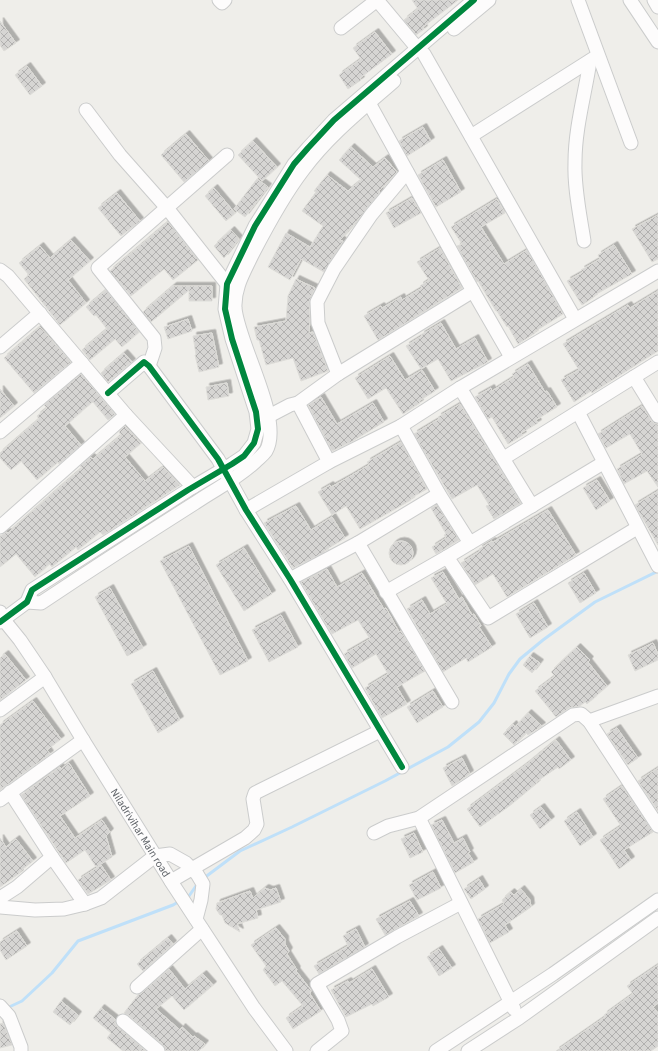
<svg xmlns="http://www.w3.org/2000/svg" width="658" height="1051" font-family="'Source Sans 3',sans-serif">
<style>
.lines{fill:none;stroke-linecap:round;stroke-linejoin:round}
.stream{stroke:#bfe0f9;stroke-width:3}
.building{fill:url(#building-cross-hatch);stroke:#deddd9;filter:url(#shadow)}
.minor-casing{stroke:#cbcccc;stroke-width:15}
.minor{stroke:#fdfcfc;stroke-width:13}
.cycleway-casing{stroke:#fff;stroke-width:8}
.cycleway{stroke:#00873e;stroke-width:6}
.labels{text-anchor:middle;stroke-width:3.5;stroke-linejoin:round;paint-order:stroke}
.street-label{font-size:11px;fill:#5f6368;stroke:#fff}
</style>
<defs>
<pattern id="building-cross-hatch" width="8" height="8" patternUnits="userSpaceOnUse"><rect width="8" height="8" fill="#d6d5d3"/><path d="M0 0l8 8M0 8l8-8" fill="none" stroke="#b1b0af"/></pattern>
<filter id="shadow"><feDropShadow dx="3.5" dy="-3.5" stdDeviation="0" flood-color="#0004"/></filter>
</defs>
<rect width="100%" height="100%" fill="#efeeea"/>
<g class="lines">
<path class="stream" d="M 204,878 L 240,851 L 292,827 L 385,781 L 448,747 L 479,722 L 494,703 L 509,674 L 520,659 L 543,640 L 595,602 L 658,571
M 185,898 L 189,896 L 198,883
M 7,1008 L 22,1001 L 52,973 L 78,941 L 173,905 L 180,901"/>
</g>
<path class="building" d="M 412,0 L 458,0 L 423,27 L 424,29 L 416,35 L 404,20 L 418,9 Z
M 0,21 L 16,43 L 4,51 L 0,45 Z
M 375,32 L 392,54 L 360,78 L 361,80 L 348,89 L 339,75 L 361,59 L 353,48 Z
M 27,66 L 42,86 L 30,95 L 15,75 Z
M 423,127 L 431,141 L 407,156 L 399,141 Z
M 186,134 L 209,161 L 184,182 L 161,155 Z
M 253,141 L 277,167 L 262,181 L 238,155 Z
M 351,147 L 373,167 L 385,158 L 397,172 L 379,191 L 380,192 L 361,216 L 340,240 L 343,241 L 324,272 L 301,259 L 290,280 L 268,267 L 286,233 L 310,247 L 323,226 L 302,211 L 316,192 L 314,191 L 327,175 L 348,191 L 361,180 L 339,160 Z
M 443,160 L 461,192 L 436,207 L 418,175 Z
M 257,179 L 268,187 L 245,217 L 234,209 Z
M 214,188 L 235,213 L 226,221 L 205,196 Z
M 117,193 L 140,221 L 121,236 L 98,208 Z
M 412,198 L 421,213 L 394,228 L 386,213 Z
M 497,199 L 505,213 L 481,227 L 504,264 L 527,250 L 563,314 L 534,332 L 535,333 L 518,344 L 508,326 L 507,327 L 497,311 L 496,311 L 478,281 L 477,282 L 457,246 L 462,244 L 451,227 Z
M 658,215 L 658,259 L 652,262 L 632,229 Z
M 168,222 L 198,260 L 173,280 L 164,269 L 131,296 L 110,271 Z
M 231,230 L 239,239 L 224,258 L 214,246 Z
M 71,240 L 90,261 L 68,280 L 86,303 L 60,325 L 24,279 L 29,275 L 19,263 L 40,246 L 50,258 Z
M 614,245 L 632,274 L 593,296 L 594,297 L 582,305 L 567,281 L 583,272 L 581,270 L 600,259 L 598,255 Z
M 440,248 L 462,288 L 378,340 L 364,316 L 381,306 L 382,308 L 401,297 L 402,300 L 422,288 L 420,286 L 429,280 L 417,262 Z
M 296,279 L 315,288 L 309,302 L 310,319 L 309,333 L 313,332 L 328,371 L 301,381 L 293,358 L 266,365 L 259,340 L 257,340 L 254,327 L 286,321 L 288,296 Z
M 173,286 L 212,286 L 212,301 L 189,301 L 189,290 L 151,322 L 143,312 Z
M 106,290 L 139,332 L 122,347 L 115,339 L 90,360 L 82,350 L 107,329 L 96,315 L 94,316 L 86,307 Z
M 658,291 L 658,351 L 592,393 L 591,391 L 574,402 L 561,380 L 579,370 L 563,344 L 628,305 L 630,308 Z
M 188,319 L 192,331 L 168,339 L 164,327 Z
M 441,323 L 456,349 L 475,338 L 488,362 L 451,381 L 438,359 L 421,369 L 406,346 L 422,336 L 421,335 Z
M 40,327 L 71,362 L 34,393 L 4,358 Z
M 212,333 L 219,367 L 199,372 L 195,355 L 196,355 L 193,336 Z
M 124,353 L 132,362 L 108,382 L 101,373 Z
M 390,356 L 405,380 L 422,370 L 435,391 L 419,401 L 420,403 L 403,414 L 386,388 L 368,399 L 355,378 Z
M 528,364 L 545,392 L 547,391 L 557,407 L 536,420 L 538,423 L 521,433 L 523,435 L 508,444 L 492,417 L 488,419 L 475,397 L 491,388 L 492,391 L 514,377 L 512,374 Z
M 81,374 L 115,414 L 108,420 L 93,402 L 91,403 L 65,426 L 81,445 L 59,464 L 58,462 L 37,480 L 21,461 L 11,470 L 0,458 L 0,453 L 39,419 L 37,416 L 47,408 L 44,405 Z
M 227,383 L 229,396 L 208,400 L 206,387 Z
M 0,389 L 14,406 L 0,418 Z
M 321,397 L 337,424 L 373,403 L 384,422 L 351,442 L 332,451 L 308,405 Z
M 460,404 L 521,503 L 494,519 L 486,506 L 489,505 L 477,485 L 452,499 L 414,434 L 439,419 L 438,417 Z
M 642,406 L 651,420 L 655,424 L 658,424 L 658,487 L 647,471 L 624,484 L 617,469 L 642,454 L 630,434 L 606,448 L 598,434 Z
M 125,426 L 141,443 L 125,457 L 145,481 L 163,467 L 180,485 L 103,535 L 100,532 L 78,550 L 76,547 L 52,567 L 49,564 L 35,577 L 16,554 L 0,567 L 0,536 L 7,532 L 8,533 L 52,494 L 82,468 L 80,466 L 91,457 L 93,459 L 119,437 L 121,435 L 119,432 Z
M 401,442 L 427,489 L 411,498 L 411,500 L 360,529 L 346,506 L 332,515 L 318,492 L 330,485 L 331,487 L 349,477 L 369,465 L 367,462 Z
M 597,480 L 610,501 L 596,510 L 583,488 Z
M 658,491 L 658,545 L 635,505 Z
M 437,505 L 459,540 L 436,554 L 432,547 L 446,538 L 444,535 L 446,534 L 431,508 Z
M 296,506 L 311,530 L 332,517 L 345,538 L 324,551 L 325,552 L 293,568 L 264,523 Z
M 548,510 L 576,555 L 507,597 L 493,574 L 475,585 L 461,563 L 480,551 L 479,549 L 492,541 L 493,542 Z
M389 553a12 12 0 1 1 24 0a12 12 0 1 1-24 0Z
M 189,546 L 248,661 L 220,675 L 160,561 Z
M 244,548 L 272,594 L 244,611 L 216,565 Z
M 327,569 L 337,587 L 362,573 L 384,609 L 386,608 L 399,632 L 401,631 L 425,671 L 397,687 L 407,704 L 382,718 L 365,688 L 388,674 L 376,654 L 352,668 L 344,654 L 370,639 L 358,620 L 332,634 L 301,582 Z
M 443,572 L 459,599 L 462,597 L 472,615 L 474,614 L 481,626 L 479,627 L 492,647 L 468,662 L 466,658 L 443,672 L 407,609 L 422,600 L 430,614 L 447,604 L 431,578 Z
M 584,573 L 596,593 L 580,603 L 568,583 Z
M 110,588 L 143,648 L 127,656 L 95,597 Z
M 534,603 L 548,627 L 530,638 L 516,614 Z
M 281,615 L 298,647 L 269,662 L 252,630 Z
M 653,643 L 658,654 L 658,660 L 635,671 L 628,655 Z
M 577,647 L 590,660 L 588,662 L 607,686 L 587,704 L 585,702 L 580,706 L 569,708 L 556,717 L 535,691 L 555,676 L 551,672 Z
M 5,654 L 26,680 L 0,700 L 0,658 Z
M 530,656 L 540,663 L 532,673 L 523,665 Z
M 153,671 L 180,720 L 158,733 L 131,684 Z
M 433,691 L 443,707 L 417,723 L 407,707 Z
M 33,701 L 61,739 L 47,750 L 50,754 L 0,790 L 0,725 Z
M 528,713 L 542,726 L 528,735 L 526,733 L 514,745 L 503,734 L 513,724 L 515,727 Z
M 617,728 L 638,758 L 628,765 L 607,734 Z
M 556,740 L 571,760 L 559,769 L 558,767 L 536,782 L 537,783 L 508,807 L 480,827 L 467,809 L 527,764 Z
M 462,758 L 470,774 L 452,786 L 443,768 Z
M 69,763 L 90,796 L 60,816 L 75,838 L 102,820 L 110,832 L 106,836 L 112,857 L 96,867 L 85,850 L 66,863 L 21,795 L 60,767 L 61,769 Z
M 658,768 L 658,811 L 638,781 Z
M 622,786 L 653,832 L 624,850 L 631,860 L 619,869 L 600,840 L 621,826 L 603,799 Z
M 541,807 L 551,820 L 540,829 L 530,815 Z
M 577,812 L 593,837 L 580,846 L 564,821 Z
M 442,820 L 454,843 L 463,838 L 470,852 L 468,853 L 474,862 L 455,873 L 431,825 Z
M 414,833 L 423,852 L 410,858 L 401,839 Z
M 0,838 L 6,847 L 16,839 L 33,861 L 19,872 L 20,873 L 0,887 Z
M 101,865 L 111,880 L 88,894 L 78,880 Z
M 433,872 L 441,888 L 417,900 L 409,885 Z
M 479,879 L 485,889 L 471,899 L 464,889 Z
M 265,888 L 270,890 L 276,888 L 281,902 L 256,910 L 258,918 L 237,924 L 240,932 L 225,923 L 222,915 L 220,915 L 216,909 L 217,903 L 250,891 L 253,898 Z
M 521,889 L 530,900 L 531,907 L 505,925 L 509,932 L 490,943 L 478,919 L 504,904 L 502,900 L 511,892 L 514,895 Z
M 410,901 L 419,916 L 385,935 L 376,919 Z
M 276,928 L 285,939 L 285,944 L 289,951 L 287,954 L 297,970 L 296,971 L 311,990 L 310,994 L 321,1011 L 293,1029 L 286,1018 L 303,1006 L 282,981 L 275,986 L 263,970 L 266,966 L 251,945 Z
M 356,929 L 365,947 L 319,974 L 314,966 L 348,946 L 343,936 Z
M 17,931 L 27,946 L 6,960 L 0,950 L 0,942 Z
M 168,938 L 173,944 L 143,971 L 137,964 Z
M 439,949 L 452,968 L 439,976 L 427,957 Z
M 658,965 L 658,1003 L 653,1007 L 658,1013 L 658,1046 L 651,1051 L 556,1051 L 605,1017 L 604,1015 L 633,994 L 627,986 Z
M 169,969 L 185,989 L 203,974 L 213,985 L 184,1010 L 172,996 L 156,1009 L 180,1030 L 182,1027 L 193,1037 L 194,1036 L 205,1044 L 199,1051 L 166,1051 L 163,1045 L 128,1015 L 124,1013 L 138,995 L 142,993 Z
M 372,969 L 389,997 L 373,1006 L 372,1004 L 346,1017 L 331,990 L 348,981 L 349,983 Z
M 61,1001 L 78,1015 L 70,1025 L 53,1012 Z
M 101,1008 L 115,1019 L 115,1023 L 118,1027 L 146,1051 L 123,1051 L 107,1038 L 111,1033 L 93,1018 Z
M 3,1023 L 12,1045 L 0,1048 L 0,1024 Z"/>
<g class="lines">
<g class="minor-casing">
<g id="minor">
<path d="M 219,0 L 222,3 L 225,0"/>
<path d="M 377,0 L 418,49"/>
<path d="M 578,0 L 631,143"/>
<path d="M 630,0 L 658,42"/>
<path d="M 654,0 L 658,7"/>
<path d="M 341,28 L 377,0"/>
<path d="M 454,29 L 489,0"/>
<path d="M 424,54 L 575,319"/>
<path d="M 369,103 L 473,291 L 511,357"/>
<path d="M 86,110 L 120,155 L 167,208 L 227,284"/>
<path d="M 471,136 L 594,58"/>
<path d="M 584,241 C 580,215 574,188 575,162 C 575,128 585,94 590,61"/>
<path d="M 0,270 L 8,276 L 126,415 L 193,487"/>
<path d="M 0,347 L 40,313"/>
<path d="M 149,366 L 155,348 L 154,338 L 98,268 L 227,155"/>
<path d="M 338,374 L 318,323 L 317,302 L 334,269 L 371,215 L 407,172"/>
<path d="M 634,377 L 658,416"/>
<path d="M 460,388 L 532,506"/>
<path d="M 108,393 L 144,362 L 149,366 L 218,459 L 246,510 L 290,579 L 402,767"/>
<path d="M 298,403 L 329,462"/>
<path d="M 578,412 L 658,566"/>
<path d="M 269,416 L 290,405 L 298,403 L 338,374 L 473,291"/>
<path d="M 401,426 L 439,494 L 470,543"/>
<path d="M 0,432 L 82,363"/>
<path d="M 504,458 L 658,362"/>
<path d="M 246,510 L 329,462 L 401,426 L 460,388 L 658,271"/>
<path d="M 0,527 L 126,415"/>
<path d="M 358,543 L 452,702"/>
<path d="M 447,557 L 488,618 L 637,528"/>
<path d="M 290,579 L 358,543 L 439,494"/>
<path d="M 386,592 L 447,557 L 603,463"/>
<path d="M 27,602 L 41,603 C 92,569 143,536 195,503 C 217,488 237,479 256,461 C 259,458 263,455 266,451 C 284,420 238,344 235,308 C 234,288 244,272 252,255 C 267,226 283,196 303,170 C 328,136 362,109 394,81"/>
<path id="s1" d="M 0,612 L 3,619 L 20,640 L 45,677 L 83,740 L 174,886 L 254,1008 L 286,1051"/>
<path d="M 0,622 L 27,602 L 32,590 L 188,490 L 232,464 L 244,456 L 254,443 L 258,429 L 256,412 L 232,339 L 225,309 L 227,284 L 255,226 L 294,164 L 308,148 L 334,120 L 474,0"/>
<path d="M 0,710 L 45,677"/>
<path d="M 589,721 L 658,696"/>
<path d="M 10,792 L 52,857 L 85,904"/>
<path d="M 0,800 L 83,740"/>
<path d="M 419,818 L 514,1009"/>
<path d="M 374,833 L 388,826 L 419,818 L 573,715 L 581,714 L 589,721 L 658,826"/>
<path d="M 171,881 L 245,838 L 254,830 L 257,824 L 253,799 L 255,793 L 380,731"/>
<path d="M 0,898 L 17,887 L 52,857"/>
<path d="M 0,907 L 35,910 L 64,909 L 85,904 L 101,898 L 155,856 L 170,854 L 186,863 L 197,874 L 203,884 L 201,900 L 196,919"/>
<path d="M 137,987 L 202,929"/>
<path d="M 0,1006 L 9,1016 L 21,1047 L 21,1051"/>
<path d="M 123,1021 L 158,1051"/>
<path d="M 317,1051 L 342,1031 L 338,1020 L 317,984 L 397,937 L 461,903"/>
<path d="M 436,1051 L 553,974 L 658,900"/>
<path d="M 468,1051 L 519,1018 L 658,918"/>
</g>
</g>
<use href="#minor" class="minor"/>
<g class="cycleway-casing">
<path id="cycleway" d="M 108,393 L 144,362 L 149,366 L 218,459 L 246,510 L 290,579 L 402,767
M 0,622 L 27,602 L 32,590 L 188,490 L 232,464 L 244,456 L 254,443 L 258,429 L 256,412 L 232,339 L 225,309 L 227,284 L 255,226 L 294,164 L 308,148 L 334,120 L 474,0"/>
</g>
<use href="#cycleway" class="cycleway"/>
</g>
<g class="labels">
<g class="street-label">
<text dy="4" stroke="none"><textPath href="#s1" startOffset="262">Niladrivihar Main road</textPath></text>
</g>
</g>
</svg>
